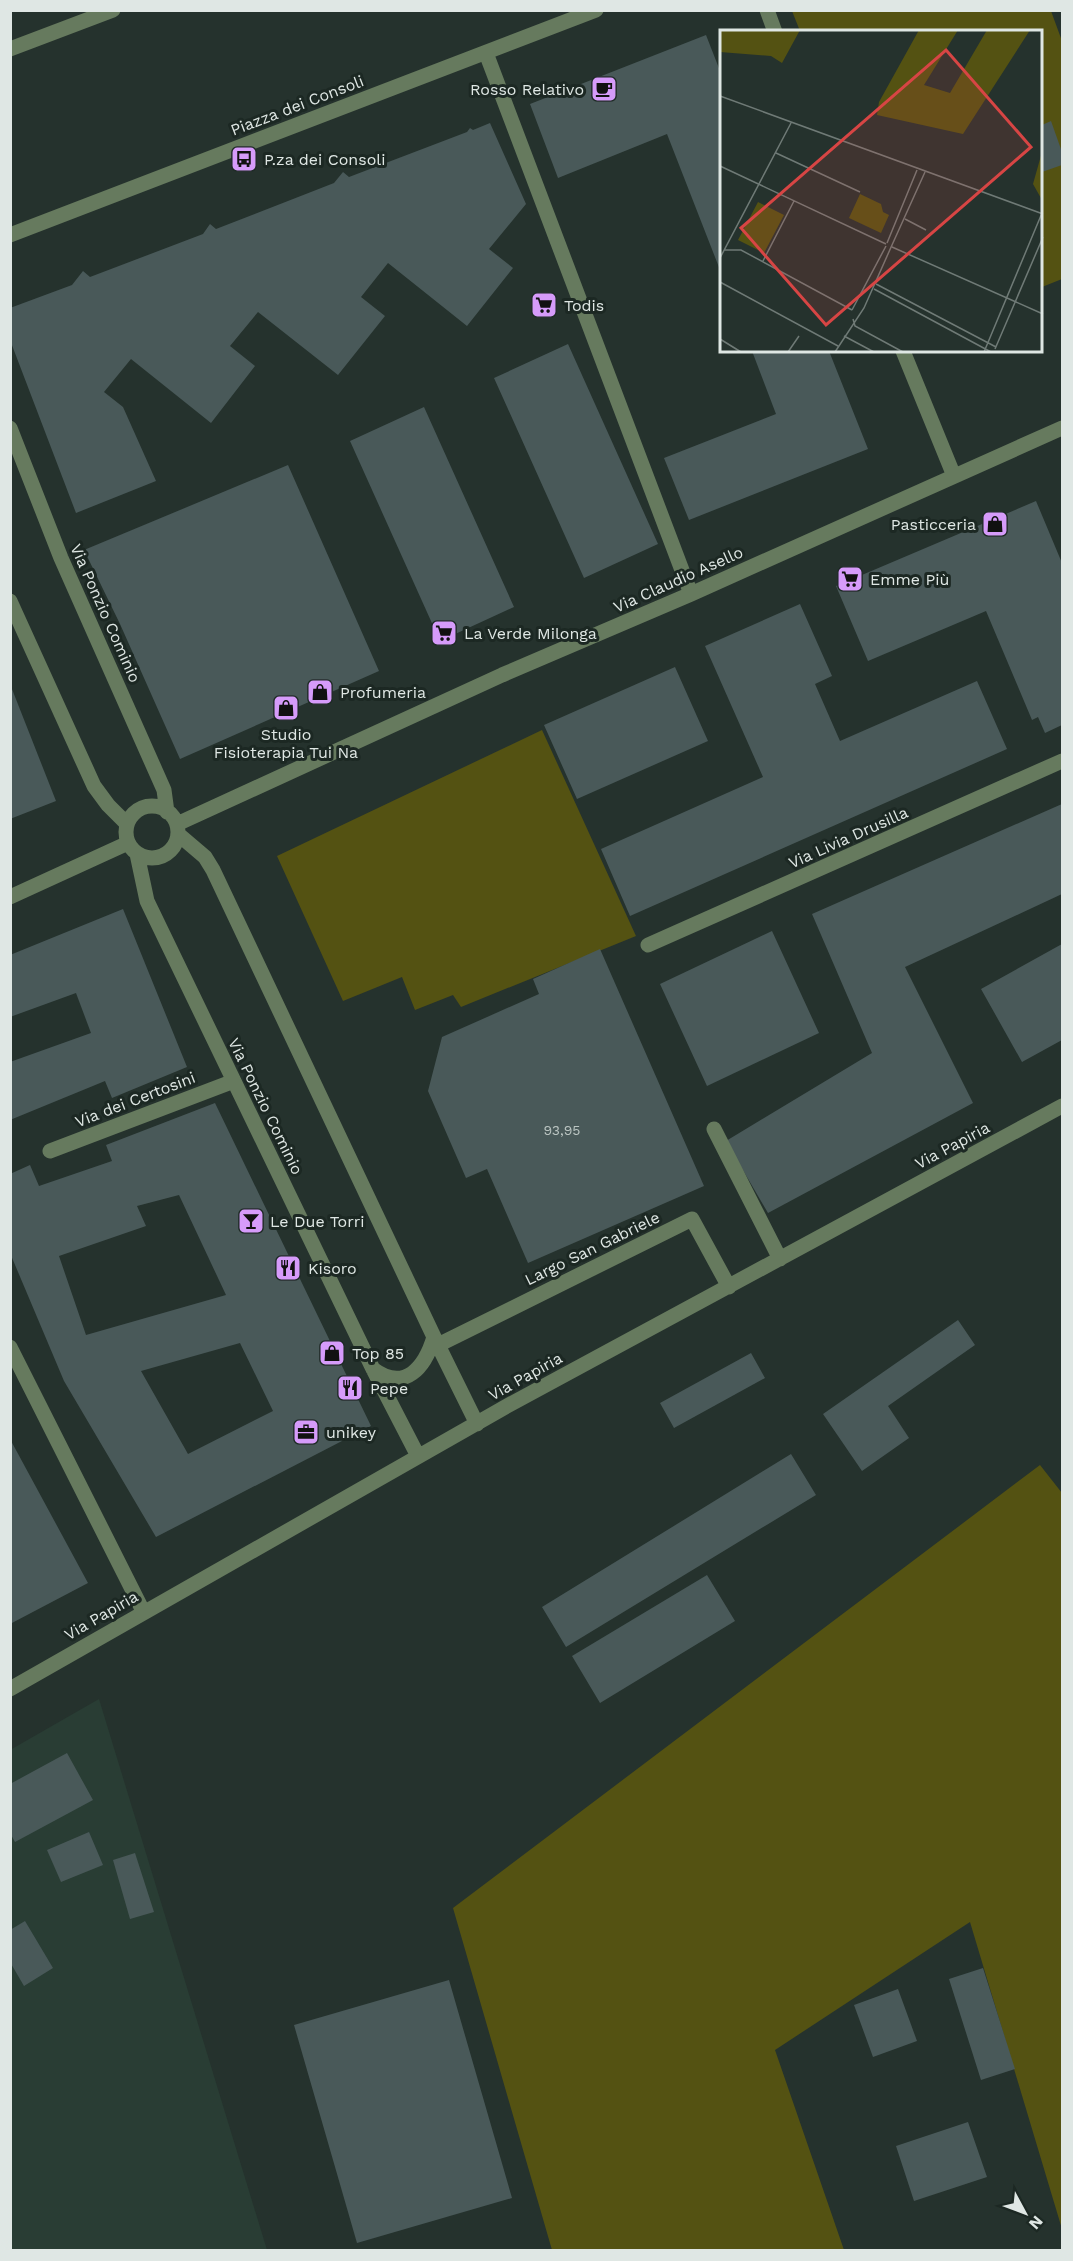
<svg xmlns="http://www.w3.org/2000/svg" width="1073" height="2261" font-family="'Work Sans',sans-serif">
<style>
.built{fill:#293d34}
.green{fill:#545212}
.building{fill:#495959;fill-rule:evenodd}
.lines{fill:none;stroke-linecap:round;stroke-linejoin:round}
.minor{stroke:#667a5e;stroke-width:15}
.labels{text-anchor:middle;stroke-width:6;stroke-linejoin:round;paint-order:stroke}
.number-label{font-size:14px;fill:#bac4c1}
.poi-label{font-size:16px;fill:#dfe7e4;stroke:#1c2823;text-anchor:start}
.street-label{font-size:16px;fill:#dfe7e4;stroke:#1c2823}
.inset-road{fill:none;stroke:#6f7a76;stroke-width:1.5}
.view{fill:#d74544;fill-opacity:0.15;stroke:#d74544;stroke-width:3}
.inset-edge{fill:none;stroke:#dfe7e4;stroke-width:3}
</style>
<rect width="100%" height="100%" fill="#25322d"/>
<path class="built" d="M 99,1699 L 267,2250 L 11,2250 L 10,1750 Z"/>
<path class="green" d="M 792,11 L 1051,11 L 1062,41 L 1062,279 L 1042,287 L 1042,32 L 800,31 Z
M 542,730 L 636,936 L 461,1007 L 453,995 L 415,1010 L 402,977 L 343,1001 L 277,856 Z
M 1040,1465 L 1062,1493 L 1062,2229 L 970,1922 L 775,2050 L 844,2250 L 552,2250 L 453,1908 Z"/>
<path class="building" d="M 706,35 L 722,76 L 722,275 L 667,134 L 558,178 L 530,104 Z
M 1051,121 L 1062,152 L 1062,165 L 1042,172 L 1042,125 Z
M 490,123 L 526,204 L 489,249 L 513,268 L 467,326 L 388,263 L 361,297 L 385,316 L 338,375 L 258,312 L 230,346 L 255,366 L 211,423 L 131,359 L 104,392 L 123,407 L 156,481 L 76,513 L 10,340 L 10,308 L 72,285 L 83,271 L 90,277 L 203,234 L 210,224 L 216,229 L 334,183 L 343,172 L 349,177 L 467,132 L 470,128 L 473,130 Z
M 568,344 L 658,544 L 584,578 L 494,378 Z
M 752,351 L 829,351 L 868,449 L 689,520 L 664,458 L 776,414 Z
M 424,407 L 514,607 L 440,641 L 350,441 Z
M 288,465 L 379,671 L 180,759 L 120,624 L 84,550 Z
M 1036,501 L 1062,563 L 1062,725 L 1045,733 L 1038,717 L 1032,720 L 986,611 L 868,661 L 836,586 Z
M 800,604 L 832,676 L 815,684 L 840,741 L 977,681 L 1007,749 L 630,916 L 601,849 L 763,777 L 705,646 Z
M 675,667 L 708,741 L 577,799 L 544,725 Z
M 10,684 L 56,801 L 10,819 Z
M 1062,804 L 1062,894 L 905,967 L 973,1103 L 768,1213 L 726,1141 L 872,1053 L 812,914 Z
M 123,909 L 187,1067 L 112,1098 L 105,1081 L 10,1120 L 10,1062 L 91,1033 L 76,993 L 10,1017 L 10,955 Z
M 772,931 L 819,1033 L 707,1086 L 660,984 Z
M 1062,944 L 1062,1040 L 1022,1062 L 981,989 Z
M 600,949 L 704,1186 L 528,1263 L 487,1169 L 466,1178 L 428,1091 L 442,1037 L 539,994 L 533,979 Z
M 215,1103 L 371,1426 L 156,1537 L 64,1381 L 10,1253 L 10,1174 L 30,1165 L 39,1186 L 112,1161 L 106,1145 ZM 179,1195 L 226,1295 L 86,1335 L 59,1256 L 146,1226 L 137,1206 ZM 240,1343 L 273,1411 L 188,1454 L 141,1371 Z
M 958,1320 L 975,1345 L 888,1406 L 909,1438 L 862,1471 L 823,1414 Z
M 751,1353 L 765,1378 L 674,1428 L 660,1403 Z
M 10,1439 L 88,1583 L 10,1624 Z
M 791,1454 L 816,1495 L 566,1647 L 542,1607 Z
M 707,1575 L 735,1621 L 600,1703 L 572,1656 Z
M 67,1753 L 93,1800 L 15,1842 L 10,1833 L 10,1784 Z
M 89,1832 L 103,1865 L 61,1882 L 47,1850 Z
M 135,1853 L 154,1912 L 130,1919 L 113,1860 Z
M 25,1921 L 53,1968 L 24,1986 L 10,1962 L 10,1930 Z
M 983,1968 L 1015,2069 L 981,2080 L 949,1979 Z
M 449,1980 L 512,2198 L 357,2243 L 294,2025 Z
M 898,1989 L 917,2041 L 873,2057 L 854,2005 Z
M 968,2122 L 987,2177 L 914,2201 L 896,2146 Z"/>
<g class="lines">
<path class="minor" d="M 767,10 L 775,32
M 10,49 L 113,10
M 486,53 L 691,594
M 10,235 L 596,10
M 903,351 L 954,476
M 10,428 L 61,558 L 164,790 L 167,812
M 10,601 L 94,786 L 108,805 L 127,824
M126 832a26 26 0 1 1 52 0a26 26 0 1 1-52 0Z
M 177,824 L 502,675 L 691,594 L 1062,428
M 178,834 L 205,857 L 213,870 L 434,1337 L 477,1424
M 137,854 L 147,901 L 373,1369 L 418,1456
M 10,897 L 128,843
M 648,945 L 1062,761
M 714,1129 L 780,1259
M 50,1151 L 234,1081
M 438,1345 L 692,1219 L 729,1287
M 10,1347 L 143,1611
M 373,1369 C 405,1393 425,1367 434,1337
M 10,1689 L 507,1406 L 1062,1106"/>
</g>
<defs>
<g id="cafe-square" transform="scale(1.35)"><rect x="-9" y="-9" width="18" height="18" rx="4" fill="#d69bfa" stroke="#1c2823"/><path d="M-5.5-4.5H6V0H3Q3 3.5 0 3.5H-2.5Q-5.5 3.5-5.5 0ZM3-3.2v2h1.7v-2ZM-6 4.5H4V6H-6Z" fill="#111"/></g>
<g id="bus-square" transform="scale(1.35)"><rect x="-9" y="-9" width="18" height="18" rx="4" fill="#d69bfa" stroke="#1c2823"/><path d="M-5-6H5V4H4V6H2V4H-2V6H-4V4H-5ZM-3.5-4V0h7V-4ZM-3.5 1.2v1.5H-2V1.2ZM2 1.2v1.5H3.5V1.2Z" fill="#111"/></g>
<g id="supermarket-square" transform="scale(1.35)"><rect x="-9" y="-9" width="18" height="18" rx="4" fill="#d69bfa" stroke="#1c2823"/><path d="M-6-5.5h2.5l.6 2H6L4.5 2H-2.5L-4.4-4H-6ZM-1.5 3.2a1.3 1.3 0 1 0 .1 0ZM3 3.2a1.3 1.3 0 1 0 .1 0Z" fill="#111"/></g>
<g id="shop-square" transform="scale(1.35)"><rect x="-9" y="-9" width="18" height="18" rx="4" fill="#d69bfa" stroke="#1c2823"/><path d="M-5-2.5h2.3a2.7 3.5 0 0 1 5.4 0H5L5.5 6h-11ZM-1.5-2.5h3a1.5 2.3 0 0 0-3 0Z" fill="#111"/></g>
<g id="bar-square" transform="scale(1.35)"><rect x="-9" y="-9" width="18" height="18" rx="4" fill="#d69bfa" stroke="#1c2823"/><path d="M-6-5H6L.8 .8V4.5H3.5V6h-7V4.5H-.8V.8Z" fill="#111"/></g>
<g id="restaurant-square" transform="scale(1.35)"><rect x="-9" y="-9" width="18" height="18" rx="4" fill="#d69bfa" stroke="#1c2823"/><path d="M-5-6h1v4h1v-4h1v4h1v-4h1v5L-1.5 .5V6h-2V.5L-5-1ZM5-6V6H3V1.5H1.5Q1.5-4 5-6Z" fill="#111"/></g>
<g id="office-square" transform="scale(1.35)"><rect x="-9" y="-9" width="18" height="18" rx="4" fill="#d69bfa" stroke="#1c2823"/><path d="M-6-3h4V-5.5h4V-3h4V5H-6ZM-1-4.5V-3h2v-1.5ZM-6 0V1H6V0Z" fill="#111"/></g>
</defs>
<g fill-rule="evenodd">
<use href="#cafe-square" x="604" y="89"/>
<use href="#bus-square" x="244" y="159"/>
<use href="#supermarket-square" x="544" y="305"/>
<use href="#shop-square" x="995" y="524"/>
<use href="#supermarket-square" x="850" y="579"/>
<use href="#supermarket-square" x="444" y="633"/>
<use href="#shop-square" x="320" y="692"/>
<use href="#shop-square" x="286" y="708"/>
<use href="#bar-square" x="251" y="1221"/>
<use href="#restaurant-square" x="288" y="1268"/>
<use href="#shop-square" x="332" y="1353"/>
<use href="#restaurant-square" x="350" y="1388"/>
<use href="#office-square" x="306" y="1432"/>
</g>
<g class="labels">
<g class="number-label">
<text x="562" y="1135">93,95</text>
</g>
<g class="poi-label">
<text x="584" y="95" text-anchor="end">Rosso Relativo</text>
<text x="264" y="165">P.za dei Consoli</text>
<text x="564" y="311">Todis</text>
<text x="976" y="530" text-anchor="end">Pasticceria</text>
<text x="870" y="585">Emme Più</text>
<text x="464" y="639">La Verde Milonga</text>
<text x="340" y="698">Profumeria</text>
<text x="286" y="740" text-anchor="middle">Studio<tspan x="286" dy="18">Fisioterapia Tui Na</tspan></text>
<text x="270" y="1227">Le Due Torri</text>
<text x="308" y="1274">Kisoro</text>
<text x="352" y="1359">Top 85</text>
<text x="370" y="1394">Pepe</text>
<text x="326" y="1438">unikey</text>
</g>
<g class="street-label">
<text transform="translate(297 105) rotate(-21)" y="6">Piazza dei Consoli</text>
<text transform="translate(678 579) rotate(-24)" y="6">Via Claudio Asello</text>
<text transform="translate(106 613) rotate(66)" y="6">Via Ponzio Cominio</text>
<text transform="translate(848 837) rotate(-24)" y="6">Via Livia Drusilla</text>
<text transform="translate(135 1099) rotate(-21)" y="6">Via dei Certosini</text>
<text transform="translate(266 1106) rotate(64)" y="6">Via Ponzio Cominio</text>
<text transform="translate(952 1145) rotate(-28)" y="6">Via Papiria</text>
<text transform="translate(592 1248) rotate(-26)" y="6">Largo San Gabriele</text>
<text transform="translate(525 1376) rotate(-29)" y="6">Via Papiria</text>
<text transform="translate(101 1615) rotate(-30)" y="6">Via Papiria</text>
</g>
</g>
<g transform="translate(720 30)">
<rect width="322" height="322" fill="#25322d"/>
<path d="M 0,0 L 80,0 L 62,33 L 51,26 L 0,22 ZM 199,0 L 238,0 L 204,55 L 230,63 L 267,0 L 310,0 L 243,104 L 157,85 L 159,72 ZM 322,122 L 322,170 L 313,154 ZM 140,164 L 161,174 L 163,182 L 169,185 L 161,203 L 129,188 ZM 38,172 L 64,185 L 44,223 L 18,210 Z" fill="#545212"/>
<path class="inset-road" d="M 0,66 L 323,184M 56,123 L 140,162M 0,136 L 166,214M 185,189 L 206,200M 167,213 L 197,140M 172,215 L 205,142M 172,217 L 323,284M 4,220 L 21,220 L 132,280M 0,228 L 71,93M 43,231 L 74,171M 0,252 L 118,316M 156,254 L 276,317M 154,259 L 271,322M 132,280 L 166,216M 133,289 L 135,296 L 183,322M 124,306 L 154,322M 0,309 L 21,322M 275,319 L 323,207M 68,322 L 79,306M 115,322 L 144,278 L 172,215M 264,322 L 322,183"/>
<path class="view" d="M 226,20 L 311,117 L 106,295 L 21,198 Z"/>
<rect width="322" height="322" class="inset-edge"/>
</g>
<rect width="1073" height="2261" fill="none" stroke="#dfe7e4" stroke-width="24"/>
<g transform="translate(1025 2213) rotate(131)" stroke="#1c2823" stroke-width="4.5" paint-order="stroke">
<path d="M0-4.5L10 22L0 15L-10 22Z" fill="#dfe7e4"/>
<text y="-9" font-size="16" font-weight="bold" text-anchor="middle" fill="#dfe7e4">N</text>
</g>
</svg>
